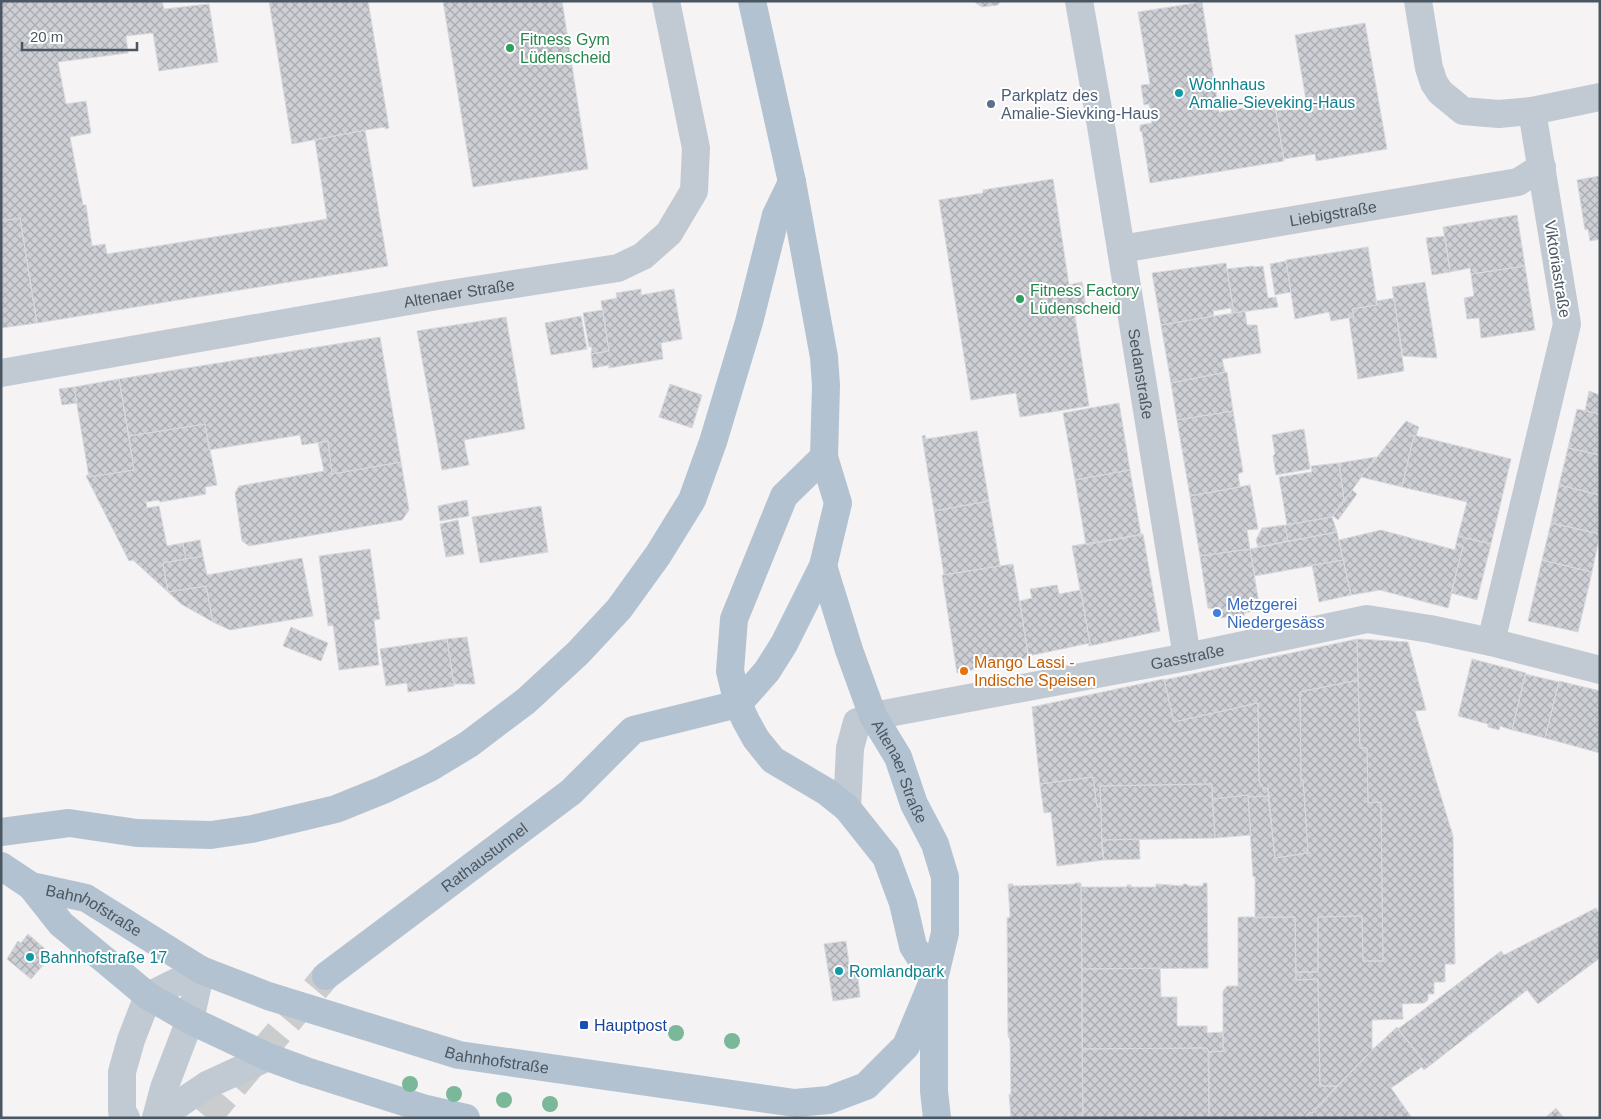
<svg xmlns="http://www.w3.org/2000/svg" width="1601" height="1119" font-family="Helvetica,sans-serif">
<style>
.building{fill:url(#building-cross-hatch);stroke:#d7d9de}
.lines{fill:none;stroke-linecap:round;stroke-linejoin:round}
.major-tunnel{stroke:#caccce;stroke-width:28;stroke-dasharray:28 14;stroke-linecap:butt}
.minor{stroke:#c1cad2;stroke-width:28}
.major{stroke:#b3c2d1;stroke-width:28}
.tree{fill:#7bb799}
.leisure-dot{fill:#2e9e5b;stroke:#fff;stroke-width:2}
.culture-dot{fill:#0f9aa8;stroke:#fff;stroke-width:2}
.service-dot{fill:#5c6f8a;stroke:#fff;stroke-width:2}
.shop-dot{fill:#3f7fe0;stroke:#fff;stroke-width:2}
.food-dot{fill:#e8710a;stroke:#fff;stroke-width:2}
.transit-dot{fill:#1a4fb4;stroke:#fff;stroke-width:2}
.labels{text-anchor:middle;stroke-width:4;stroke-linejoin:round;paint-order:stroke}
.leisure-label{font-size:16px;fill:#27864d;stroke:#fff;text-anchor:start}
.culture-label{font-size:16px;fill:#0d838f;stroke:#fff;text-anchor:start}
.service-label{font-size:16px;fill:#4e5e75;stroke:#fff;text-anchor:start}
.street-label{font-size:16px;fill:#4a5661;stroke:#fff}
.shop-label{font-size:16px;fill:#366cbe;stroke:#fff;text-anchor:start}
.food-label{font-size:16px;fill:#c56008;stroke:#fff;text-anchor:start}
.transit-label{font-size:16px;fill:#164399;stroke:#fff;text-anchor:start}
</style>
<defs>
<pattern id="building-cross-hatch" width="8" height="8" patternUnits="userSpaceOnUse" patternTransform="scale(1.25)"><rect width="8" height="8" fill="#cdcfd5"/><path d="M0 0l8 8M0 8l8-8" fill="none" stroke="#a8abb0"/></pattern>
</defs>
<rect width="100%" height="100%" fill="#f5f3f3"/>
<path class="building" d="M 1,1 L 162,1 L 164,9 L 209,4 L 218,62 L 159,71 L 153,33 L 126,36 L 128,53 L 58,62 L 66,104 L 86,101 L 91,133 L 70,137 L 83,205 L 86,205 L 92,246 L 105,244 L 107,254 L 327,219 L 315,140 L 365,130 L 388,266 L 37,323 L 20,218 L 1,221 Z
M 269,1 L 368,1 L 389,128 L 385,129 L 385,127 L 366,130 L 292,144 Z
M 443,1 L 562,1 L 588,169 L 473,187 Z
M 973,1 L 1001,1 L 998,5 L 982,7 Z
M 1202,2 L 1219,112 L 1273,103 L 1274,101 L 1284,161 L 1150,183 L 1142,132 L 1140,131 L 1140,125 L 1152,123 L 1149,104 L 1144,105 L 1141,85 L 1150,84 L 1138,12 Z
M 1365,23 L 1387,149 L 1316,161 L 1315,154 L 1284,159 L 1276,111 L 1307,106 L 1295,35 Z
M 1600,176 L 1600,239 L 1590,241 L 1588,229 L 1585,230 L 1577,180 Z
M 1053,179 L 1069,285 L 1082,282 L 1087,314 L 1075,316 L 1089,406 L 1020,417 L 1016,393 L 971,400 L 939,200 L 983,193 L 983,190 Z
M 1517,215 L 1525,266 L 1471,274 L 1470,268 L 1450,272 L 1443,227 Z
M 20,218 L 37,323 L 1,328 L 1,221 Z
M 1445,236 L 1450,272 L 1432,275 L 1426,238 Z
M 1368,247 L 1377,305 L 1352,309 L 1354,317 L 1331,321 L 1329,312 L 1295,319 L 1286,260 Z
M 1286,261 L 1291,292 L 1275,295 L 1270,264 Z
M 1226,263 L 1234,313 L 1232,314 L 1231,308 L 1213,311 L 1214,316 L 1161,325 L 1152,273 Z
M 1253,266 L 1253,267 L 1263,266 L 1268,298 L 1276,297 L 1278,307 L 1234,313 L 1227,269 Z
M 1525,266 L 1535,330 L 1481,338 L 1479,318 L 1467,319 L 1464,298 L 1474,296 L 1471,274 Z
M 1425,282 L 1437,358 L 1403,356 L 1392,287 Z
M 641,289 L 641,295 L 674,289 L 682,339 L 661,343 L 663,359 L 609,368 L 609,365 L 593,368 L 591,354 L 609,351 L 601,301 L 617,298 L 616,293 Z
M 1394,298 L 1404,371 L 1358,379 L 1349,318 L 1354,317 L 1352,309 L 1377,305 L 1377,301 Z
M 603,310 L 609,351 L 591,354 L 592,347 L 589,347 L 583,313 Z
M 1245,311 L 1247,325 L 1257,325 L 1261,353 L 1222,359 L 1225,372 L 1171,383 L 1161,325 Z
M 581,316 L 587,349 L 551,355 L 545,323 Z
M 506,317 L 525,429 L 464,440 L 469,465 L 442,470 L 417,331 Z
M 380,337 L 401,462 L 332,474 L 328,441 L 302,445 L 300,435 L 209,450 L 205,424 L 129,436 L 119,379 Z
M 1227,372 L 1233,411 L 1177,420 L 1171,383 Z
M 119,379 L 134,470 L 89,477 L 74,387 Z
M 670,384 L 702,395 L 692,428 L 659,417 Z
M 74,387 L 77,403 L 62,405 L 59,389 Z
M 1589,391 L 1600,395 L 1600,414 L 1585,411 Z
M 1119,403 L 1130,470 L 1075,480 L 1063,413 Z
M 1577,409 L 1600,414 L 1600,455 L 1568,448 Z
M 1233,411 L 1243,472 L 1238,474 L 1240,487 L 1190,496 L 1177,420 Z
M 1406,421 L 1419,427 L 1416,436 L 1414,435 L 1402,487 L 1361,477 Z
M 205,424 L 217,485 L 205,487 L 206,494 L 160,502 L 159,500 L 146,502 L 147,508 L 159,506 L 167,546 L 183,543 L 186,559 L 163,563 L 168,592 L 133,560 L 129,561 L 86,476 L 89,474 L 89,477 L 134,470 L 129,436 Z
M 1304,429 L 1310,469 L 1276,475 L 1273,456 L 1275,454 L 1272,435 Z
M 977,431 L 989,501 L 934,511 L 922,436 L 925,435 L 926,439 Z
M 1414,435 L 1511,459 L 1491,544 L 1458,536 L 1467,502 L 1402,487 Z
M 328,441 L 332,474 L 401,462 L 409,510 L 402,520 L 249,546 L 242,541 L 235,493 L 239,486 L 324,471 L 318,443 Z
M 1568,448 L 1600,455 L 1600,495 L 1559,485 Z
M 1376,457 L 1352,490 L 1344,500 L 1339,463 Z
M 1339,463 L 1344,500 L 1332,517 L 1287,525 L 1279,477 L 1312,472 L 1311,466 Z
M 1130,470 L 1141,535 L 1086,545 L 1075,480 Z
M 1250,485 L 1258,529 L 1247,530 L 1250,549 L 1200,556 L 1190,496 Z
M 1559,485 L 1600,495 L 1600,534 L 1551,523 Z
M 1352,490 L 1357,494 L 1338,520 L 1333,516 Z
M 467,500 L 469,516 L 440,521 L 438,506 Z
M 989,501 L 1000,566 L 944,575 L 934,511 Z
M 541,506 L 548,552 L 480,563 L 472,517 Z
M 1332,517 L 1337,532 L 1288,541 L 1285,525 Z
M 458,520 L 464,554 L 446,557 L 440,524 Z
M 1551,523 L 1600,534 L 1592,572 L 1542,560 Z
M 1285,525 L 1288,541 L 1258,547 L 1256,540 L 1262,528 Z
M 1381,530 L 1455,550 L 1456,544 L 1463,546 L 1448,608 L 1380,590 L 1351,595 L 1339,540 Z
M 1337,532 L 1343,560 L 1255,576 L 1250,549 Z
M 1143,534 L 1160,631 L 1089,646 L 1088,644 L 1090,643 L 1072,546 Z
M 1458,536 L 1491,544 L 1477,600 L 1451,593 L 1463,546 L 1456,544 Z
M 200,540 L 203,556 L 186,559 L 183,543 Z
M 370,549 L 380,619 L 374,620 L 379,665 L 339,670 L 333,625 L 328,626 L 319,556 Z
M 1250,549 L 1260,610 L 1244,613 L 1245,615 L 1221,618 L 1214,609 L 1208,608 L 1200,556 Z
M 203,556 L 207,575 L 302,558 L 313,616 L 230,630 L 213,622 L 206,586 L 168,592 L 163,563 Z
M 1343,560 L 1351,595 L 1319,602 L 1312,565 Z
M 1542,560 L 1592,572 L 1578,632 L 1528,621 Z
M 1013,564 L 1029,658 L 957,673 L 942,575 Z
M 1057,585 L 1059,594 L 1081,590 L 1090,643 L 1028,656 L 1020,601 L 1032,598 L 1030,589 Z
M 206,586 L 213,622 L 181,604 L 168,592 Z
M 291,627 L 328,643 L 321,661 L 283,646 Z
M 467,637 L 475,684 L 454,684 L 447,639 Z
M 447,639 L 454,686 L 408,692 L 407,683 L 386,686 L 380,649 Z
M 1357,639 L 1358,680 L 1300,692 L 1301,781 L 1303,781 L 1304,792 L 1308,853 L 1275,858 L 1268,788 L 1264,789 L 1259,781 L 1258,703 L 1174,722 L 1164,680 Z
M 1357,639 L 1408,642 L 1426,710 L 1415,711 L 1453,836 L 1455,964 L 1445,964 L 1445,982 L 1434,982 L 1434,994 L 1428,994 L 1428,1000 L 1424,1003 L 1402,1004 L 1403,1019 L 1372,1020 L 1372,1050 L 1337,1086 L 1320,1086 L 1318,979 L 1296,980 L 1296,972 L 1318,972 L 1318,917 L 1362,916 L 1363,961 L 1383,961 L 1381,802 L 1368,803 L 1367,748 L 1360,748 Z
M 1472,659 L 1526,673 L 1512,730 L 1500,726 L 1499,730 L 1488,727 L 1488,724 L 1458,716 Z
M 1525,674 L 1559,682 L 1545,738 L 1512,730 Z
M 1164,679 L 1174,722 L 1258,703 L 1259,781 L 1264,789 L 1268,788 L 1268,796 L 1248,797 L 1248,795 L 1212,799 L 1212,784 L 1100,786 L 1101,807 L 1097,807 L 1093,777 L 1040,784 L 1032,707 Z
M 1358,680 L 1360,748 L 1367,748 L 1368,803 L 1381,802 L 1383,961 L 1363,961 L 1362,916 L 1318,917 L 1318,972 L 1296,972 L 1295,917 L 1255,918 L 1255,876 L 1253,877 L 1248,797 L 1268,796 L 1275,858 L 1308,853 L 1304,792 L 1303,781 L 1301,781 L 1300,692 Z
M 1559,681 L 1600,691 L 1600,753 L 1545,738 Z
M 1093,777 L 1097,807 L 1101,807 L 1102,851 L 1104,860 L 1057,866 L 1051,812 L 1044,813 L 1040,784 Z
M 1212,784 L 1215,838 L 1102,840 L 1100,786 Z
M 1248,795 L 1251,835 L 1215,838 L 1212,799 Z
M 1139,839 L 1140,859 L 1104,860 L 1102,840 Z
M 1075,883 L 1081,883 L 1083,1118 L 1011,1118 L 1009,1094 L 1011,1095 L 1010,1040 L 1008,1036 L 1007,918 L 1009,918 L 1010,915 L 1008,884 L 1013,884 L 1013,886 L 1075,884 Z
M 1203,883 L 1207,883 L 1207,885 L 1208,968 L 1082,969 L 1081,887 L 1127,887 L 1127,885 L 1131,885 L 1131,887 L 1156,887 L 1156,884 L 1183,886 L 1183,884 L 1187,884 L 1188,886 L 1203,886 Z
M 1596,908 L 1600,914 L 1600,958 L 1538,1004 L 1527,990 L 1428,1067 L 1398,1029 L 1501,951 L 1504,955 Z
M 1238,917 L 1295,917 L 1296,980 L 1318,979 L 1320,1086 L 1337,1086 L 1312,1113 L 1310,1112 L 1305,1118 L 1209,1118 L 1208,1052 L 1225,1051 L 1223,1048 L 1223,991 L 1227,986 L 1238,986 Z
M 28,934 L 52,955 L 31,979 L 7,959 L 18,941 L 21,943 Z
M 846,941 L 850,972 L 857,970 L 860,997 L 833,1001 L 824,944 Z
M 1160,968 L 1161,997 L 1177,997 L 1177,1026 L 1207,1026 L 1207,1033 L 1223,1032 L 1223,1048 L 1225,1051 L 1209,1052 L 1207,1048 L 1082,1049 L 1082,969 Z
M 1397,1027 L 1428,1067 L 1424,1070 L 1422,1067 L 1391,1088 L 1412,1118 L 1305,1118 L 1310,1112 L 1312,1113 L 1372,1050 Z
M 1207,1048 L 1209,1052 L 1209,1118 L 1083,1118 L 1082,1049 Z
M 1556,1108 L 1564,1118 L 1545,1118 Z"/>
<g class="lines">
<path class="major-tunnel" d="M 207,1118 L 326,976"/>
<g class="minor">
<path id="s1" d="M 1079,1 L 1101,126 L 1187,657"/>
<path d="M 1418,1 L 1429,68 L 1434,83 L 1440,92 L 1463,111 L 1499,114 L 1532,111 L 1600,97"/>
<path id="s2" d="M 1121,249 L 1518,182 L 1542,167"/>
<path id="s3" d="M 1,373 L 443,295 L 618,268 L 643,256 L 669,233 L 694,191 L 696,148 L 666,1"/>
<path d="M 1491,642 L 1567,324 L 1532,111"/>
<path id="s4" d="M 847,808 L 850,748 L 857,722 L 873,716 L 1187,657 L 1367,619 L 1430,629 L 1491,642 L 1600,670"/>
<path d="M 126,1118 L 122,1111 L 122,1072 L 131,1040 L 148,996 L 201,970"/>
<path d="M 156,1118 L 164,1088 L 190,1020 L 201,970"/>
<path d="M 158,1118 L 207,1085 L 268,1057"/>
</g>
<g class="major">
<path d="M 824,457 L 784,496 L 734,619 L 730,671 L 738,704 L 746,721 L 756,739 L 773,760 L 827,792 L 847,808 L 886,857 L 903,903 L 913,946 L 934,979"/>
<path id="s5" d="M 823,566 L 849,650 L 873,716 L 898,757 L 914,804 L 935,844 L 945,877 L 945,933 L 934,979 L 934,1091 L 937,1118"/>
<path d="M 1,832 L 69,823 L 137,833 L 211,835 L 252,829 L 336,809 L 383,790 L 431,767 L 469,744 L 526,701 L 578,653 L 619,609 L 658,555 L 692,500 L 713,442 L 749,322 L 776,215 L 792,182"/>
<path d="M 1,866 L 31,886 L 61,924 L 112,966 L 148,996 L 190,1020 L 268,1057 L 306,1071 L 426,1109 L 466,1118"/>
<path id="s6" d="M 31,886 L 86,898 L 201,970 L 268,996 L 459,1055 L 795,1103 L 829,1100 L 866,1086 L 906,1046 L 934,979"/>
<path id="s7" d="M 326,976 L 571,792 L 633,730 L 738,704 L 767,671 L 784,644 L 823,566 L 838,503 L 824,457 L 826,385 L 824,357 L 792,182 L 752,1"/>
</g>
</g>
<g class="tree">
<circle cx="676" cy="1033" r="8"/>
<circle cx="732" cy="1041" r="8"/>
<circle cx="410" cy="1084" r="8"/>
<circle cx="454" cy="1094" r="8"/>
<circle cx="504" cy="1100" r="8"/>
<circle cx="550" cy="1104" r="8"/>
</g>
<g class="leisure-dot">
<circle cx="510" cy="48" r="5"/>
<circle cx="1020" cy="299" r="5"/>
</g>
<g class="culture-dot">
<circle cx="1179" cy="93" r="5"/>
<circle cx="30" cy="957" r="5"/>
<circle cx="839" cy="971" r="5"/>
</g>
<circle class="service-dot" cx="991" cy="104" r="5"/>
<circle class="shop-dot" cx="1217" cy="613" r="5"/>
<circle class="food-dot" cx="964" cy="671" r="5"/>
<rect class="transit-dot" x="579" y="1020" width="10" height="10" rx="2.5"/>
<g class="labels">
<g class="leisure-label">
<text x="520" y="45">Fitness Gym<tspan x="520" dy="18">Lüdenscheid</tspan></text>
<text x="1030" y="296">Fitness Factory<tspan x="1030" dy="18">Lüdenscheid</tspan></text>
</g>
<g class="culture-label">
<text x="1189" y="90">Wohnhaus<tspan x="1189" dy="18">Amalie-Sieveking-Haus</tspan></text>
<text x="40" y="963">Bahnhofstraße 17</text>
<text x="849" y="977">Romlandpark</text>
</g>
<g class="service-label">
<text x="1001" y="101">Parkplatz des<tspan x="1001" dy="18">Amalie-Sievking-Haus</tspan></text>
</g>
<g class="street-label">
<text dy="6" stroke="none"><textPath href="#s2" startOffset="215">Liebigstraße</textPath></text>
<text transform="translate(1558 269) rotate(81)" y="6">Viktoriastraße</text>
<text dy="6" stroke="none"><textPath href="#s3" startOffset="465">Altenaer Straße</textPath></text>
<text dy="6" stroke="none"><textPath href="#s1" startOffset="378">Sedanstraße</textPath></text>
<text dy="6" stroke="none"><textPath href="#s4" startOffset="424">Gasstraße</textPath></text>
<text dy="6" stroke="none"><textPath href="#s5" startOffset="220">Altenaer Straße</textPath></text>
<text dy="6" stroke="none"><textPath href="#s7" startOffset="198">Rathaustunnel</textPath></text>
<text dy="6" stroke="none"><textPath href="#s6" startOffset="68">Bahnhofstraße</textPath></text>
<text dy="6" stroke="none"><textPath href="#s6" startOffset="502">Bahnhofstraße</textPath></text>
</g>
<g class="shop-label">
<text x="1227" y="610">Metzgerei<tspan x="1227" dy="18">Niedergesäss</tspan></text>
</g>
<g class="food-label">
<text x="974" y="668">Mango Lassi -<tspan x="974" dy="18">Indische Speisen</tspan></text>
</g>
<g class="transit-label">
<text x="594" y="1031">Hauptpost</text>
</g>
</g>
<rect width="1601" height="1119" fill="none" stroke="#4a5661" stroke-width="5"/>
<path d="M22 42v8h115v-8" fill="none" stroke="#4a5661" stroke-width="2.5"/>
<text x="30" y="42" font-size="15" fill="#4a5661" stroke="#ffffff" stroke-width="4" paint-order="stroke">20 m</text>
</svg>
